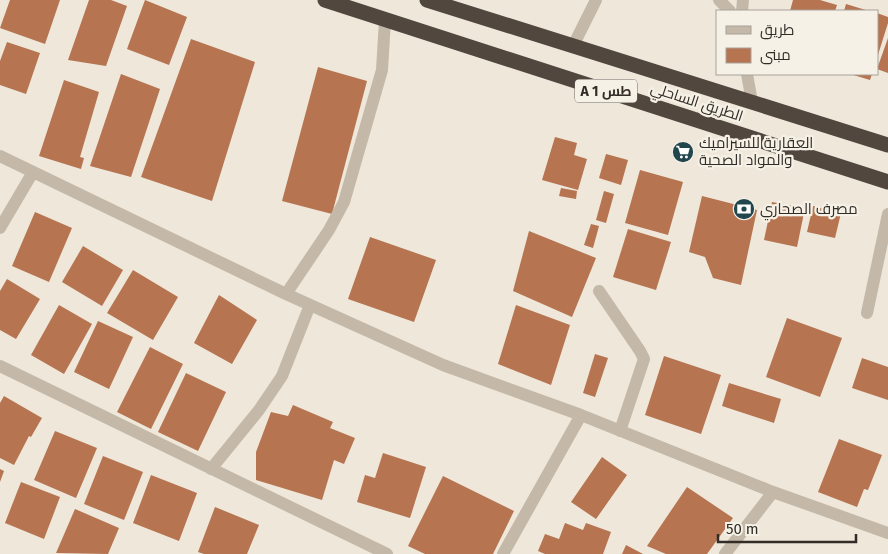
<svg xmlns="http://www.w3.org/2000/svg" width="888" height="554" font-family="'Fira Sans',Cairo,sans-serif">
<style>
.building{fill:#b67450}
.lines{fill:none;stroke-linecap:round;stroke-linejoin:round}
.minor{stroke:#c4b8a8;stroke-width:12}
.highway{stroke:#52473f;stroke-width:15}
.labels{text-anchor:middle;stroke-width:4.5;stroke-linejoin:round;paint-order:stroke}
.shield{fill:#f6f1e6;stroke:#6d6760;stroke-width:1}
.shield-label{font-size:14px;font-weight:bold;fill:#322c27}
.street-label{font-size:15px;fill:#322c27;stroke:#f6f1e6}
.poi-label{font-size:15px;fill:#322c27;stroke:#f6f1e6;text-anchor:start}
</style>
<rect width="100%" height="100%" fill="#eee7da"/>
<path class="building" d="M 10,0 L 60,0 L 45,44 L 0,28 Z
M 89,0 L 111,0 L 127,6 L 106,66 L 68,60 Z
M 145,0 L 187,17 L 169,65 L 127,49 Z
M 793,0 L 820,0 L 837,5 L 835,11 L 790,11 Z
M 846,4 L 869,11 L 844,11 Z
M 877,13 L 888,17 L 888,23 L 877,58 Z
M 888,38 L 888,73 L 877,69 Z
M 191,39 L 255,62 L 212,201 L 141,177 Z
M 7,42 L 40,53 L 26,94 L 0,85 L 0,61 Z
M 318,67 L 367,81 L 332,214 L 282,201 Z
M 121,74 L 160,89 L 131,177 L 90,166 Z
M 850,74 L 872,74 L 870,80 Z
M 64,80 L 99,92 L 80,157 L 84,158 L 81,169 L 39,156 Z
M 555,137 L 577,143 L 574,155 L 587,159 L 578,190 L 542,180 Z
M 606,154 L 628,160 L 621,185 L 599,178 Z
M 640,170 L 683,182 L 668,235 L 625,223 Z
M 561,188 L 577,191 L 576,199 L 559,196 Z
M 604,191 L 614,194 L 606,223 L 596,220 Z
M 702,196 L 757,210 L 741,285 L 713,278 L 705,257 L 689,252 Z
M 772,202 L 805,208 L 797,247 L 764,240 Z
M 813,206 L 841,213 L 835,238 L 807,232 Z
M 35,212 L 72,228 L 49,282 L 12,266 Z
M 591,224 L 599,226 L 593,248 L 584,245 Z
M 628,229 L 671,242 L 656,290 L 613,277 Z
M 529,231 L 596,258 L 572,317 L 513,291 Z
M 370,237 L 436,260 L 414,322 L 348,299 Z
M 83,246 L 123,270 L 102,306 L 62,282 Z
M 133,270 L 178,297 L 153,340 L 107,313 Z
M 7,279 L 40,299 L 16,339 L 0,330 L 0,291 Z
M 219,295 L 257,320 L 232,364 L 194,343 Z
M 59,305 L 92,324 L 64,374 L 31,355 Z
M 516,305 L 570,325 L 551,385 L 498,364 Z
M 787,318 L 842,338 L 820,397 L 766,377 Z
M 98,321 L 133,337 L 109,389 L 74,372 Z
M 150,347 L 183,364 L 151,429 L 117,412 Z
M 595,354 L 608,358 L 595,397 L 583,393 Z
M 664,356 L 721,375 L 701,434 L 645,415 Z
M 862,358 L 888,367 L 888,400 L 852,388 Z
M 186,373 L 226,392 L 198,451 L 158,432 Z
M 729,383 L 781,399 L 774,423 L 722,406 Z
M 4,396 L 42,418 L 31,437 L 29,436 L 14,465 L 0,458 L 0,403 Z
M 293,405 L 333,422 L 330,428 L 355,438 L 344,464 L 334,460 L 322,500 L 256,480 L 256,452 L 271,412 L 288,416 Z
M 55,431 L 97,448 L 76,498 L 34,480 Z
M 839,439 L 882,455 L 868,490 L 864,489 L 857,507 L 818,492 Z
M 383,453 L 426,467 L 410,518 L 357,502 L 365,475 L 375,478 Z
M 103,456 L 143,472 L 124,520 L 84,504 Z
M 602,457 L 627,475 L 596,519 L 571,502 Z
M 0,469 L 4,471 L 0,482 Z
M 151,475 L 197,493 L 179,541 L 133,523 Z
M 443,476 L 514,511 L 493,554 L 425,554 L 408,546 Z
M 21,482 L 60,497 L 44,539 L 5,523 Z
M 687,487 L 733,518 L 707,554 L 666,554 L 647,546 Z
M 215,507 L 259,525 L 247,554 L 204,554 L 198,552 Z
M 75,509 L 119,528 L 108,554 L 56,553 Z
M 565,523 L 583,530 L 586,523 L 611,532 L 603,554 L 545,554 L 538,551 L 545,534 L 559,539 Z
M 626,545 L 643,554 L 622,554 Z"/>
<g class="lines">
<path class="minor" d="M 719,0 L 730,11
M 742,11 L 743,0
M 573,46 L 596,0
M 747,74 L 752,102
M 0,156 L 286,294 L 443,365 L 581,415 L 773,492 L 888,533
M 0,228 L 33,172
M 599,291 L 640,351 L 644,359 L 620,431
M 286,294 L 329,230 L 344,202 L 382,70 L 385,20
M 867,313 L 888,214
M 0,366 L 387,554
M 211,469 L 259,410 L 282,376 L 310,305
M 503,554 L 581,415
M 725,554 L 773,492"/>
<path class="highway" d="M 325,0 L 888,182
M 427,0 L 888,145"/>
</g>
<defs>
<g id="supermarket-disc" transform="scale(1.125)"><circle r="9.5" fill="#22464e" stroke="#f6f1e6"/><path d="M-6-5.5h2.5l.6 2H6L4.5 2H-2.5L-4.4-4H-6ZM-1.5 3.2a1.3 1.3 0 1 0 .1 0ZM3 3.2a1.3 1.3 0 1 0 .1 0Z" fill="#fff"/></g>
<g id="bank-disc" transform="scale(1.125)"><circle r="9.5" fill="#22464e" stroke="#f6f1e6"/><path d="M-6-4H6V4H-6ZM0-2.3a2.3 2.3 0 1 0 0 4.6a2.3 2.3 0 1 0 0-4.6Z" fill="#fff"/></g>
</defs>
<g fill-rule="evenodd">
<use href="#supermarket-disc" x="683" y="152"/>
<use href="#bank-disc" x="744" y="209"/>
</g>
<g class="labels">
<rect class="shield" x="575" y="79.5" width="62" height="23" rx="4"/>
<g class="shield-label">
<text x="606" y="96">A 1 طس</text>
</g>
<g class="street-label">
<text transform="translate(697 102) rotate(18)" y="5">الطريق الساحلي</text>
</g>
<g class="poi-label">
<text x="699" y="148">العقارية للسيراميك<tspan x="699" dy="17">والمواد الصحية</tspan></text>
<text x="760" y="214">مصرف الصحاري</text>
</g>
</g>
<rect x="716" y="10" width="162" height="65" fill="#f6f1e6" stroke="#a8a29a"/>
<rect x="726" y="26" width="25" height="8" fill="#c4b8a8" stroke="#a8a29a"/>
<text x="760" y="35" font-size="15" fill="#322c27">طريق</text>
<rect x="726" y="48" width="25" height="15" fill="#b67450" stroke="#a8a29a"/>
<text x="760" y="60" font-size="15" fill="#322c27">مبنى</text>
<path d="M718 534v8h138v-8" fill="none" stroke="#322c27" stroke-width="2.5"/>
<text x="726" y="534" font-size="15" fill="#322c27" stroke="#f6f1e6" stroke-width="4" paint-order="stroke">50 m</text>
</svg>
